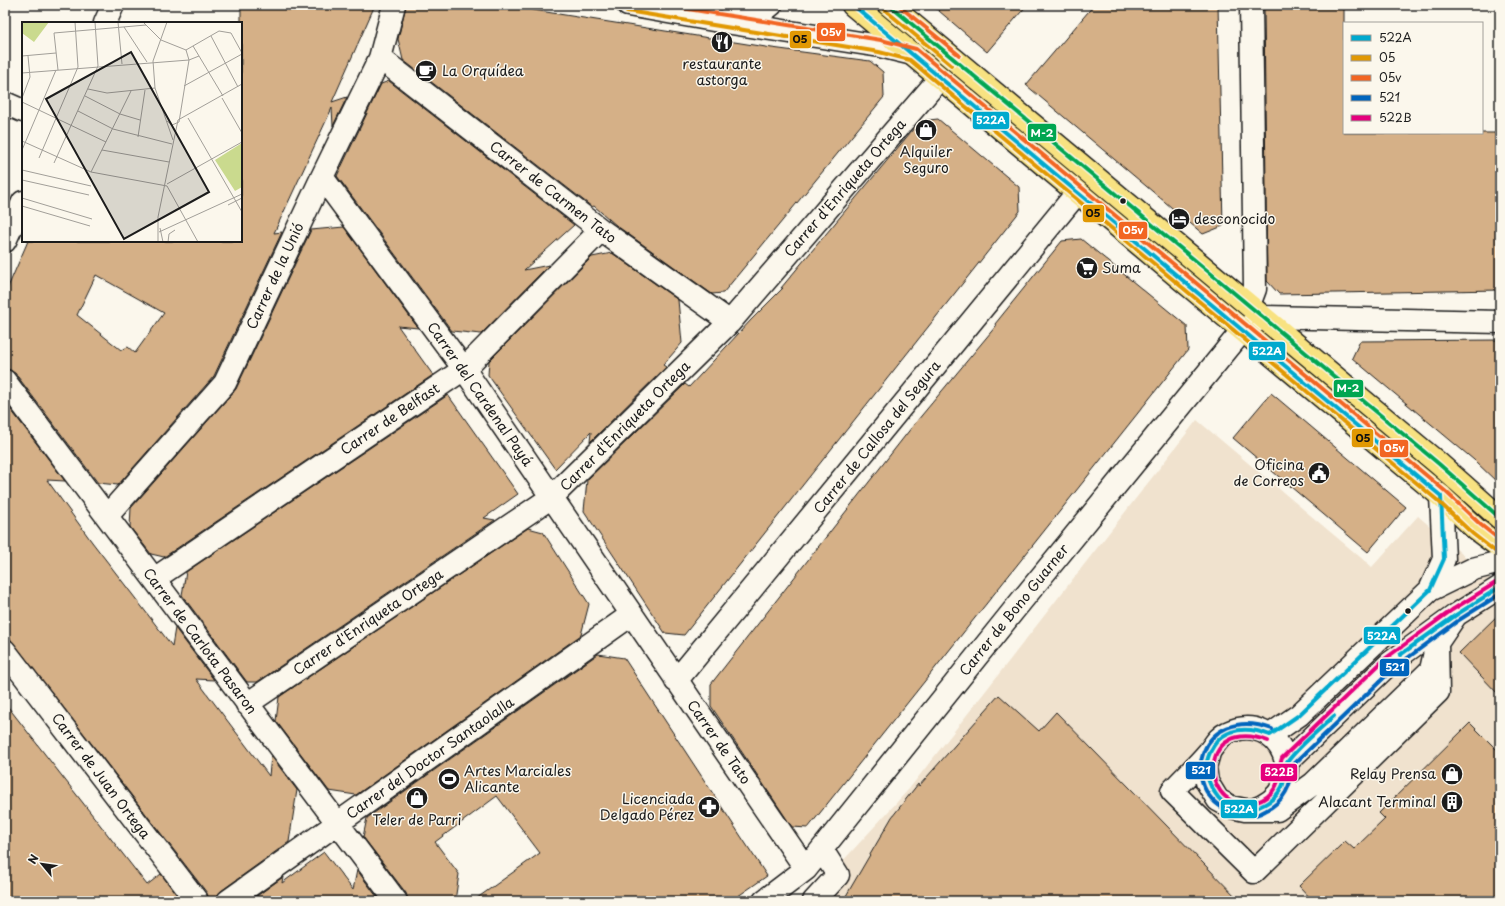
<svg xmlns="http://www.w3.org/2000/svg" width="1505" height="906" font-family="'Playpen Sans',sans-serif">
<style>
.built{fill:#f0e2ce}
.building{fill:#d5b087;stroke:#1c1c1c;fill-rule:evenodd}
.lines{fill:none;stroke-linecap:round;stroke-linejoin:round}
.minor-casing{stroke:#1c1c1c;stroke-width:25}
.major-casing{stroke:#1c1c1c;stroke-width:25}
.minor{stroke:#fbf7ec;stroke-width:22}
.major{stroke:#f8e281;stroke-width:22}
.bus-1-casing{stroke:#fbf7ec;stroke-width:7}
.bus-2-casing{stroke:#fbf7ec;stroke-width:7}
.bus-3-casing{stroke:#fbf7ec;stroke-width:7}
.bus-4-casing{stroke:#fbf7ec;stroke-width:7}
.bus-5-casing{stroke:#fbf7ec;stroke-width:7}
.bus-6-casing{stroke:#fbf7ec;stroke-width:7}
.bus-1{stroke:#00a9ce;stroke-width:4}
.bus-2{stroke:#e19803;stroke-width:4}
.bus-3{stroke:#f26522;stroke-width:4}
.bus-4{stroke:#0065bd;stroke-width:4}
.bus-5{stroke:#e5007d;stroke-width:4}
.bus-6{stroke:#00a651;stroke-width:4}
.bus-dot{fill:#1c1c1c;stroke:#fbf7ec;stroke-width:1.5}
.labels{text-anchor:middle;stroke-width:3;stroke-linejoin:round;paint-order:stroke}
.poi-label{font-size:14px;fill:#1c1c1c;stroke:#fbf7ec;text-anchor:start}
.street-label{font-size:14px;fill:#1c1c1c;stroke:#fbf7ec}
.inset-road{fill:none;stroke:#a29f99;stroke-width:1}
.view{fill:#1c1c1c;fill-opacity:0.15;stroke:#1c1c1c;stroke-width:2}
.inset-edge{fill:none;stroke:#1c1c1c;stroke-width:2}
.line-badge{stroke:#fbf7ec;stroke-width:1.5}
.badge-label{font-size:11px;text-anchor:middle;font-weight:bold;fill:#fff}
.pale-badge-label{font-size:11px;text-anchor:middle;font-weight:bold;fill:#111}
</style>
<rect width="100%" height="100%" fill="#fbf7ec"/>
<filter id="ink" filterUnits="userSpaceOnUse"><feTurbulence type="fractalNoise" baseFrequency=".025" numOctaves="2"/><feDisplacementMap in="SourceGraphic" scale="8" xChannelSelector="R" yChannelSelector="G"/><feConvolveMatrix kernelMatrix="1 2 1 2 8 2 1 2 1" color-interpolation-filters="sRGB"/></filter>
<g filter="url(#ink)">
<path class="built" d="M 1197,420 L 1372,567 L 1418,516 L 1500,587 L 1500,901 L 806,901 L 909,789 Z"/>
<path class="building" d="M 241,5 L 375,5 L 332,102 L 347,97 L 333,126 L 332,108 L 274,233 L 282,232 L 214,376 L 118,485 L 98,483 L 15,373 L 5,369 L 5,294 L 28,241 L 241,241 ZM 96,275 L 164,313 L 135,353 L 128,347 L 121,350 L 77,315 Z
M 406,5 L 502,5 L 772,48 L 870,61 L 883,72 L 884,97 L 723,293 L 712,294 L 617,226 L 594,206 L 592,207 L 403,60 L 398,39 Z
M 932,5 L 1027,5 L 987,52 Z
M 1094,5 L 1218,5 L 1223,226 L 1203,234 L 1026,85 Z
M 1264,5 L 1344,5 L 1344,133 L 1500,133 L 1500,290 L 1279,294 L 1267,281 Z
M 389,81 L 574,225 L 524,270 L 549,265 L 481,334 L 452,331 L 337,176 L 381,84 Z
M 938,119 L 1019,187 L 1020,211 L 684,635 L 665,633 L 584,511 L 587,480 L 685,384 L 689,387 L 751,320 L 783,288 L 781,288 L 920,121 Z
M 344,227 L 418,328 L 398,326 L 433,375 L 164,557 L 151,554 L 130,527 L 131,508 L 236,389 L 311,230 Z
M 1081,239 L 1187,326 L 1188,350 L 808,828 L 792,827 L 711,706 L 711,684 L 912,427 L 996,326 L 995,324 L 1062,241 Z
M 612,253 L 678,300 L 682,343 L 663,365 L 666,367 L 590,442 L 591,432 L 555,469 L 488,375 L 489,361 L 592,257 Z
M 1500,340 L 1500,485 L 1474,460 L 1352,358 L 1360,341 Z
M 1271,393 L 1406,507 L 1368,552 L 1233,438 Z
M 448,395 L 518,494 L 484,518 L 495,520 L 257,682 L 247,682 L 182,595 L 186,572 Z
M 5,402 L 65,481 L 47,480 L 92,542 L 172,646 L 175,628 L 214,680 L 196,679 L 269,776 L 271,756 L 297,790 L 289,842 L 221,891 L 217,895 L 216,901 L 209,901 L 207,893 L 5,632 Z
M 528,528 L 543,532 L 589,604 L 581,635 L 356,795 L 329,791 L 276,721 L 279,697 Z
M 1500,613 L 1500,696 L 1459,653 Z
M 598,654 L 624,658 L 767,876 L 731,901 L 473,901 L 540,853 L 497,796 L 435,842 L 459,874 L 455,901 L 408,901 L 406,893 L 363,837 L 367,818 Z
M 999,695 L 1039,731 L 1056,712 L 1240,901 L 843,901 L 892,817 L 918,784 L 919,786 Z
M 5,703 L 147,885 L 161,874 L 181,901 L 5,901 Z
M 1470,723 L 1500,753 L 1500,901 L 1313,901 L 1299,886 L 1345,841 L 1354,849 L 1385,819 L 1379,813 Z
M 324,852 L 353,890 L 357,870 L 380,901 L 250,901 L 283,877 L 282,883 Z"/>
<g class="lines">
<g class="minor-casing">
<path id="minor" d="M 628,5 L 719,21 L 880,46 L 913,54
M 728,19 L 766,9 L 771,5
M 105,23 L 113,5
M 380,58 L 601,230 L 730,322
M 5,103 L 23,111
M 322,177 L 464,369 L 806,869
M 5,241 L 23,202
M 1249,305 L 1255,289 L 1251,5
M 5,381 L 396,901
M 107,516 L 225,383 L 322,177 L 380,58 L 394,5
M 154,579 L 464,369 L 601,230
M 1430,590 L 1444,559 L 1441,496
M 5,651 L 197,901
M 676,681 L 1077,193
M 247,704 L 552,497 L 730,322 L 940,78
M 1270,735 L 1299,715 L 1430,590 L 1473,569 L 1500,562
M 1209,753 L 1205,767 L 1207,782 L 1218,800 L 1231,807 L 1245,810 L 1277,810 L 1313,784 L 1431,670 L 1437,643 L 1456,615
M 1287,762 L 1390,663 L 1456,615 L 1500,587
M 1253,810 C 1317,788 1279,708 1227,733 C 1218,737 1214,746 1208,753 C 1197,766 1184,778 1172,791 L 1254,872 L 1438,692 L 1437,643
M 228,901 L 631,615
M 764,901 L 806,869 L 1014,610 L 1242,331 L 1262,317 L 1500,322
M 814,901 L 838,875 L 822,850"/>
</g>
<g class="major-casing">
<path id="major" d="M 853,5 L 1441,496 L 1477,530 L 1500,547
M 889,5 L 1439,464 L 1500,518"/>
</g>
<use href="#minor" class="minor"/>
<use href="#major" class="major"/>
<g class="bus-1-casing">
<path id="bus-1" d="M 853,5 L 1441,496 L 1444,559 L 1430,590 L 1299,715 L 1270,735
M 1400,655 L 1456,615 L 1500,587
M 1270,735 C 1242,724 1216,729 1207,761 C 1205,773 1208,783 1215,793 C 1231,819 1269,812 1282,787 C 1286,779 1283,767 1288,761 C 1299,746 1320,729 1334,716"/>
</g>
<g class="bus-2-casing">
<path id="bus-2" d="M 885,10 L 951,65
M 627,11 L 879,52 L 910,60 L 1437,500 L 1473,534 L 1496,552"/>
</g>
<g class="bus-3-casing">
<path id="bus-3" d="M 663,5 L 881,40 L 916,49 L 1445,491 L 1481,525 L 1500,540
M 898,5 L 959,55"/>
</g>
<g class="bus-4-casing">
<path id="bus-4" d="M 1272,729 C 1200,702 1174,791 1233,813 C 1244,817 1255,817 1265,811 C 1285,801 1291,786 1293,765 L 1394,668 L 1459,620 L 1500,594"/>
</g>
<g class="bus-5-casing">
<path id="bus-5" d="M 1268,741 C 1200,715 1198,806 1248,804 C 1257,803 1266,799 1272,792 C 1283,779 1277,770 1282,758 L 1386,658 L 1452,610 L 1497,582"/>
</g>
<g class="bus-6-casing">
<path id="bus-6" d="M 889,5 L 1439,464 L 1500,518"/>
</g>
<use href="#bus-1" class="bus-1"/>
<use href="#bus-2" class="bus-2"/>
<use href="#bus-3" class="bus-3"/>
<use href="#bus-4" class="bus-4"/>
<use href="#bus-5" class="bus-5"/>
<use href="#bus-6" class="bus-6"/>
</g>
</g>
<defs>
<g id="restaurant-disc" transform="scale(1.15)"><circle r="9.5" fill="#1c1c1c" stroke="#fbf7ec"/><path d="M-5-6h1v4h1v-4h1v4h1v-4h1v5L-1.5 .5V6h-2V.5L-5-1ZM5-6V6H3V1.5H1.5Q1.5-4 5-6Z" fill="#fff"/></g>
<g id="cafe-disc" transform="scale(1.15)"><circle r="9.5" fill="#1c1c1c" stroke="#fbf7ec"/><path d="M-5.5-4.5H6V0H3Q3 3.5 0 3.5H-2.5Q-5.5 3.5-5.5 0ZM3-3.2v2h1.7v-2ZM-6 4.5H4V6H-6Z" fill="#fff"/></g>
<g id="shop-disc" transform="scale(1.15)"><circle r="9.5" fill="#1c1c1c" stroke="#fbf7ec"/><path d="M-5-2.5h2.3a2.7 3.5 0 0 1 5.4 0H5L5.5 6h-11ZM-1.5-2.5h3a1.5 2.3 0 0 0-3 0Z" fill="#fff"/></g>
<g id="hotel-disc" transform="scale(1.15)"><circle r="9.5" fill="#1c1c1c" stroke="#fbf7ec"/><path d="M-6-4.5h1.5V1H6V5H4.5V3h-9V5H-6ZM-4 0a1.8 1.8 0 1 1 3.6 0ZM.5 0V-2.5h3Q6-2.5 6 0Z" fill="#fff"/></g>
<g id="supermarket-disc" transform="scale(1.15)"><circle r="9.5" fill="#1c1c1c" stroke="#fbf7ec"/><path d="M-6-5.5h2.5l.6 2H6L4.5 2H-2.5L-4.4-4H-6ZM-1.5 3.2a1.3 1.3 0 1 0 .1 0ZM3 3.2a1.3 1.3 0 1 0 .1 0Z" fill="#fff"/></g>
<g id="civic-disc" transform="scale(1.15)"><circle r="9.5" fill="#1c1c1c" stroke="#fbf7ec"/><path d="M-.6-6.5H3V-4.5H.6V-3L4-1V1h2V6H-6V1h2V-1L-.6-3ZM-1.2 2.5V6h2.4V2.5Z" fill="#fff"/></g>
<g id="stadium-disc" transform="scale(1.15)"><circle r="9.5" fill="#1c1c1c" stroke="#fbf7ec"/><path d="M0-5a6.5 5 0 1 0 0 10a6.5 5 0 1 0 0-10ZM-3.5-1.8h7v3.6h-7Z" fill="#fff"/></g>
<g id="building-disc" transform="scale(1.15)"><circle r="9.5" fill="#1c1c1c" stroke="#fbf7ec"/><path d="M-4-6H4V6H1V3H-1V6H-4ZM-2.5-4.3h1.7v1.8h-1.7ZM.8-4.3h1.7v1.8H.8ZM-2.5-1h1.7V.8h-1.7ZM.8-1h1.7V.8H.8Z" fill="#fff"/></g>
<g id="pharmacy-disc" transform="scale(1.15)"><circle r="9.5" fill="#1c1c1c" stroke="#fbf7ec"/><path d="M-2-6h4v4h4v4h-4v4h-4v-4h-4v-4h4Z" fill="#fff"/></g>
</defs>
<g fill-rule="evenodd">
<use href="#restaurant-disc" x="722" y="42"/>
<use href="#cafe-disc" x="426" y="71"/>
<use href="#shop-disc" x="926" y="130"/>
<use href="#hotel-disc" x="1179" y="219"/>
<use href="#supermarket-disc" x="1087" y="268"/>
<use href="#civic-disc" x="1319" y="473"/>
<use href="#shop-disc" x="1452" y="774"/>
<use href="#stadium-disc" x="449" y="779"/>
<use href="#shop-disc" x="417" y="798"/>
<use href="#building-disc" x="1452" y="802"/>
<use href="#pharmacy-disc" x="709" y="807"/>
</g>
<g class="bus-dot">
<circle cx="1123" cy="201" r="3.5"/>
<circle cx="1408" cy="611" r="3.5"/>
</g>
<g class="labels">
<g class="poi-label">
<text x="722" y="69" text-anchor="middle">restaurante<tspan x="722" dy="16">astorga</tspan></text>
<text x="442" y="76">La Orquídea</text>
<text x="926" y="157" text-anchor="middle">Alquiler<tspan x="926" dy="16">Seguro</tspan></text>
<text x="1194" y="224">desconocido</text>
<text x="1102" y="273">Suma</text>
<text x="1304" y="470" text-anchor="end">Oficina<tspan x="1304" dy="16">de Correos</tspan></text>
<text x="464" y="776">Artes Marciales<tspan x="464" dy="16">Alicante</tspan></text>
<text x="1436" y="779" text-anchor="end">Relay Prensa</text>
<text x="694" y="804" text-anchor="end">Licenciada<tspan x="694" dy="16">Delgado Pérez</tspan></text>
<text x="1436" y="807" text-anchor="end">Alacant Terminal</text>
<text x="417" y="825" text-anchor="middle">Teler de Parri</text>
</g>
<g class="street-label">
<text transform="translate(845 188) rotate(-49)" y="5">Carrer d'Enriqueta Ortega</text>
<text transform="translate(553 192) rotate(38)" y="5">Carrer de Carmen Tato</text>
<text transform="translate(275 276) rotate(-65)" y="5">Carrer de la Unió</text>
<text transform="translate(480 394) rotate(55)" y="5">Carrer del Cardenal Payá</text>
<text transform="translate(390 419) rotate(-34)" y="5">Carrer de Belfast</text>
<text transform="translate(625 426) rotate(-45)" y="5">Carrer d'Enriqueta Ortega</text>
<text transform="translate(877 437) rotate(-51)" y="5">Carrer de Callosa del Segura</text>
<text transform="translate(1014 610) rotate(-51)" y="5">Carrer de Bono Guarner</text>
<text transform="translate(368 622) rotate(-34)" y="5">Carrer d'Enriqueta Ortega</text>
<text transform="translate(200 641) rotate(53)" y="5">Carrer de Carlota Pasaron</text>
<text transform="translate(719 742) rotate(55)" y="5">Carrer de Tato</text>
<text transform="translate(430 758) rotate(-35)" y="5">Carrer del Doctor Santaolalla</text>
<text transform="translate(101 776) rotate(53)" y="5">Carrer de Juan Ortega</text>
</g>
</g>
<g transform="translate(22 22)">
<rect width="220" height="220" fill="#fbf7ec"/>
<path d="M 0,0 L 27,0 L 12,20 L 0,11 ZM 220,121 L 220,165 L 213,169 L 193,138 Z" fill="#cada8e"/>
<path class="inset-road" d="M 96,0 L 100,42M 121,0 L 139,18 L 164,28M 145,0 L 131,39 L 133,66 L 151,118M 102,5 L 125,40M 209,11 L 220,31M 189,14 L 216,65M 171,24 L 201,74M 164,28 L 197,9 L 209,11M 0,34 L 34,31M 36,48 L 32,11 L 124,3M 0,51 L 167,38 L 177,34M 162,64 L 220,32M 66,67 L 85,71 L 133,66M 63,74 L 98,92 L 118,98M 0,76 L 8,55 L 6,34M 200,76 L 220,111M 0,80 L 84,120M 56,89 L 91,107 L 150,122M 166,96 L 220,190M 145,99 L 150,103 L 157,100 L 167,38 L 164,28M 116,115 L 123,68M 0,119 L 69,150 L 145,164 L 176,220M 0,128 L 34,48M 80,128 L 147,140M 17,136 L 56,45 L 53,0M 32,141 L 76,44 L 73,0M 0,148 L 69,164M 69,150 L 109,69M 0,158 L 67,173M 145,162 L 220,120M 0,176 L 70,197M 206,183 L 220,176M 0,184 L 68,204M 138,206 L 141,220M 137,210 L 220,172M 136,220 L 136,195 L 156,98 L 220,62M 146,220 L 147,212 L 153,208"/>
<path class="view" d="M 109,30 L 187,170 L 102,217 L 24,77 Z"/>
<rect width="220" height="220" class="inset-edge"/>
</g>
<g class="line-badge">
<rect x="816" y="22" width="30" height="20" rx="4" fill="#f26522"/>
<rect x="789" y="30" width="23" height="19" rx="4" fill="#e19803"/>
<rect x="972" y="111" width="38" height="19" rx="4" fill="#00a9ce"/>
<rect x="1027" y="123" width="30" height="19" rx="4" fill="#00a651"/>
<rect x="1082" y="204" width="23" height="19" rx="4" fill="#e19803"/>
<rect x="1118" y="221" width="30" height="19" rx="4" fill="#f26522"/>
<rect x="1248" y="341" width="38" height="20" rx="4" fill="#00a9ce"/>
<rect x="1333" y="379" width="31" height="19" rx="4" fill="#00a651"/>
<rect x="1351" y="428" width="23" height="20" rx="4" fill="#e19803"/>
<rect x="1379" y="439" width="30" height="19" rx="4" fill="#f26522"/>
<rect x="1363" y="626" width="38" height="19" rx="4" fill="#00a9ce"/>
<rect x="1379" y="658" width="31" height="19" rx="4" fill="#0065bd"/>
<rect x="1185" y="761" width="31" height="19" rx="4" fill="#0065bd"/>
<rect x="1260" y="763" width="38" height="19" rx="4" fill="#e5007d"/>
<rect x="1220" y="799" width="38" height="20" rx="4" fill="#00a9ce"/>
</g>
<g class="badge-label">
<text x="831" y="36">05v</text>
<text x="991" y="124">522A</text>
<text x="1042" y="137">M-2</text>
<text x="1133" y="234">05v</text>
<text x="1267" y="355">522A</text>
<text x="1348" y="392">M-2</text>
<text x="1394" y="452">05v</text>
<text x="1382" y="640">522A</text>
<text x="1395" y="671">521</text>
<text x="1201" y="774">521</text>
<text x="1279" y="776">522B</text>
<text x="1239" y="813">522A</text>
</g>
<g class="pale-badge-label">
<text x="800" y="43">05</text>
<text x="1093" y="217">05</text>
<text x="1363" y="442">05</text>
</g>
<rect width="1505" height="906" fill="none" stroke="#fbf7ec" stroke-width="20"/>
<rect x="10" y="10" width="1485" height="886" fill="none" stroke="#1c1c1c" stroke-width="1.5" filter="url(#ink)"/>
<rect x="1343" y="22" width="140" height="112" fill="#fbf7ec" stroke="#a29f99"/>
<rect x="1351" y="35" width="20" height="6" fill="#00a9ce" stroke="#a29f99"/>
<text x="1379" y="42" font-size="12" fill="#1c1c1c">522A</text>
<rect x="1351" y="55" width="20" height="6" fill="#e19803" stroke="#a29f99"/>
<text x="1379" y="62" font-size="12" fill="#1c1c1c">05</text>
<rect x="1351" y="75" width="20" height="6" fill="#f26522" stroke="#a29f99"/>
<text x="1379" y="82" font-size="12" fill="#1c1c1c">05v</text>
<rect x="1351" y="95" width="20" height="6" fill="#0065bd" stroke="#a29f99"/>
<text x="1379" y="102" font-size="12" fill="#1c1c1c">521</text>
<rect x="1351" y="115" width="20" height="6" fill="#e5007d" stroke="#a29f99"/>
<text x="1379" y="122" font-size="12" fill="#1c1c1c">522B</text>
<g transform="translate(42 864) rotate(299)" stroke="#fbf7ec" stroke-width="3" paint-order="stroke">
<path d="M0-3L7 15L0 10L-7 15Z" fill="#1c1c1c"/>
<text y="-6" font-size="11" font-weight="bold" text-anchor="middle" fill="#1c1c1c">N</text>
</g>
</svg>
